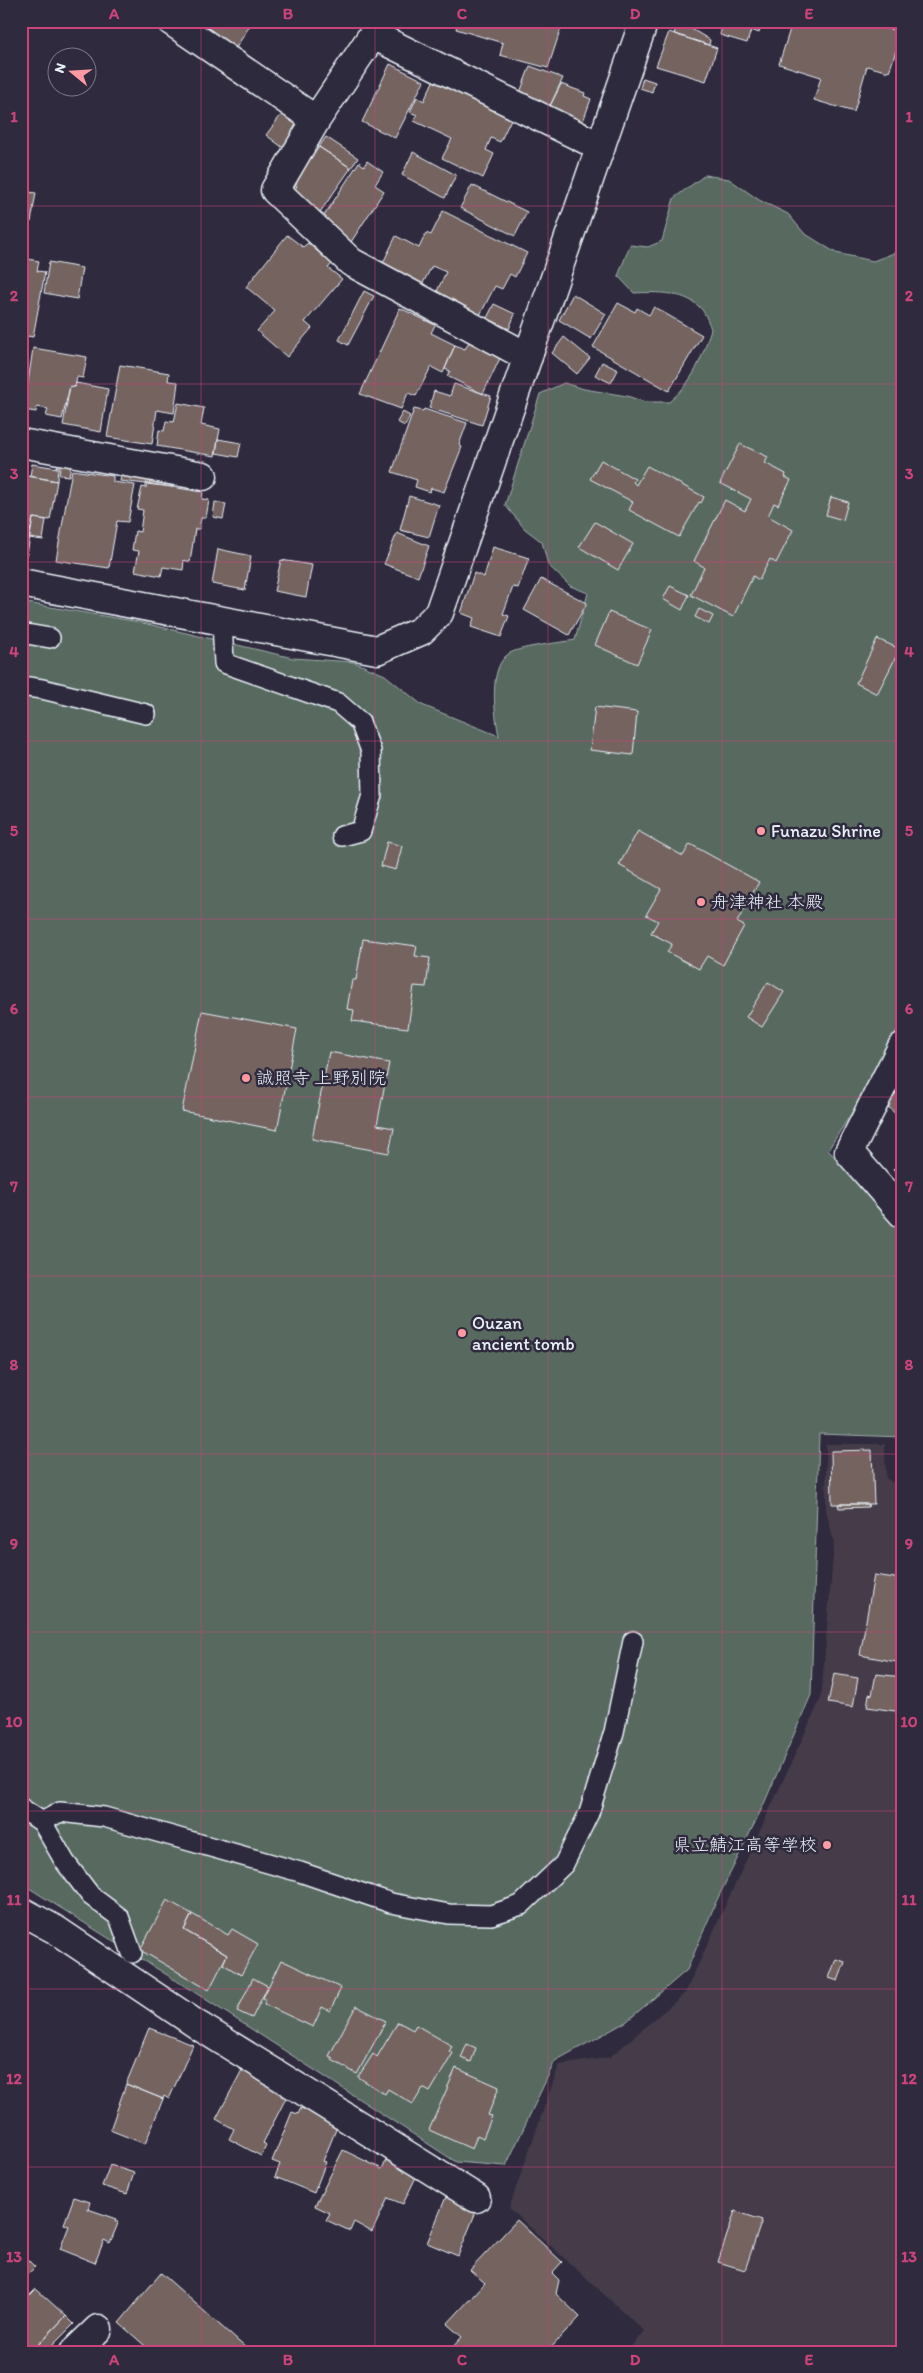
<svg xmlns="http://www.w3.org/2000/svg" width="923" height="2373" font-family="Itim,'Klee One',sans-serif">
<style>
.built{fill:#443b48}
.green{fill:#596a61;stroke:#a0aeac}
.building{fill:#746361;stroke:#e8f1f8}
.lines{fill:none;stroke-linecap:round;stroke-linejoin:round}
.lane-casing{stroke:#e8f1f8;stroke-width:22}
.street-casing{stroke:#e8f1f8;stroke-width:31}
.lane{stroke:#2f2a3d;stroke-width:19}
.street{stroke:#2f2a3d;stroke-width:28}
.grid{fill:none;stroke:#ca437a;stroke-width:1;stroke-opacity:0.55}
.poi-dot{fill:#ff9aa2;stroke:#2f2a3d;stroke-width:2}
.labels{text-anchor:middle;stroke-width:5;stroke-linejoin:round;paint-order:stroke}
.poi-label{font-size:18px;fill:#e8f1f8;stroke:#2f2a3d;text-anchor:start}
.neatline{fill:none;stroke:#ca437a;stroke-width:2}
.grid-label{font-size:16px;text-anchor:middle;font-weight:bold;fill:#ca437a}
</style>
<rect width="100%" height="100%" fill="#2f2a3d"/>
<filter id="ink" filterUnits="userSpaceOnUse"><feTurbulence type="fractalNoise" baseFrequency=".02" numOctaves="2"/><feDisplacementMap in="SourceGraphic" scale="10" xChannelSelector="R" yChannelSelector="G"/><feConvolveMatrix kernelMatrix="1 2 1 2 8 2 1 2 1" color-interpolation-filters="sRGB"/></filter>
<g filter="url(#ink)">
<path class="built" d="M 826,1444 L 885,1444 L 886,1478 L 902,1489 L 902,2352 L 626,2352 L 644,2331 L 509,2208 L 559,2065 L 610,2057 L 685,1993 L 821,1698 L 834,1543 L 826,1510 Z"/>
<path class="green" d="M 705,175 L 729,179 L 759,200 L 788,214 L 804,233 L 836,253 L 873,261 L 902,250 L 902,1022 L 858,1103 L 828,1150 L 876,1200 L 902,1233 L 902,1437 L 819,1434 L 811,1695 L 763,1806 L 716,1902 L 687,1970 L 626,2022 L 555,2061 L 506,2166 L 456,2162 L 202,1997 L 21,1883 L 21,602 L 139,622 L 293,658 L 354,662 L 385,675 L 422,705 L 499,736 C 495,716 487,666 510,653 C 523,646 559,643 575,640 L 588,593 L 570,586 L 548,565 L 542,542 L 525,529 L 505,505 L 540,394 L 564,383 L 584,389 L 627,396 L 645,402 L 669,402 C 694,381 701,360 711,329 C 709,323 706,316 703,311 C 688,291 656,292 634,293 L 618,276 L 630,245 L 648,247 L 662,241 L 674,198 Z"/>
<path class="building" d="M 200,21 L 260,21 L 257,26 L 252,22 L 234,51 L 196,29 Z
M 458,21 L 561,21 L 563,22 L 548,68 L 500,55 L 503,43 L 456,29 Z
M 678,21 L 710,40 L 709,45 L 674,34 Z
M 708,21 L 763,21 L 759,33 L 751,30 L 747,43 L 720,35 L 722,26 Z
M 765,21 L 852,21 L 866,27 L 869,22 L 902,33 L 889,72 L 867,66 L 854,112 L 814,100 L 821,77 L 779,64 L 790,29 Z
M 669,32 L 717,48 L 706,81 L 656,66 Z
M 390,64 L 424,81 L 395,138 L 362,122 Z
M 530,66 L 563,78 L 548,110 L 518,98 Z
M 436,75 L 514,113 L 500,142 L 491,138 L 486,150 L 494,154 L 483,178 L 442,158 L 452,139 L 414,121 L 417,115 L 410,112 L 417,97 L 424,101 Z
M 643,78 L 655,82 L 652,92 L 640,88 Z
M 561,84 L 585,93 L 584,96 L 591,99 L 581,127 L 548,110 Z
M 284,111 L 308,128 L 290,153 L 266,135 Z
M 326,137 L 358,158 L 351,168 L 319,147 Z
M 319,147 L 351,168 L 318,215 L 290,197 L 297,186 L 293,183 Z
M 413,152 L 456,175 L 445,198 L 402,175 Z
M 367,161 L 383,172 L 375,185 L 384,191 L 351,242 L 320,222 L 359,162 L 364,166 Z
M 472,185 L 527,212 L 515,236 L 460,208 Z
M 21,191 L 36,193 L 31,222 L 21,221 Z
M 443,211 L 527,253 L 515,277 L 510,274 L 502,289 L 495,286 L 480,315 L 436,293 L 446,272 L 432,266 L 422,285 L 382,265 L 396,236 L 419,248 L 426,233 L 431,235 Z
M 287,235 L 303,247 L 308,243 L 332,264 L 328,268 L 342,279 L 305,322 L 312,328 L 287,357 L 257,331 L 275,311 L 246,287 Z
M 21,258 L 39,261 L 37,271 L 45,272 L 33,337 L 21,335 Z
M 49,262 L 82,268 L 77,299 L 44,293 Z
M 364,291 L 374,296 L 348,345 L 339,340 Z
M 573,294 L 606,314 L 591,339 L 559,320 Z
M 618,303 L 635,312 L 637,308 L 649,315 L 654,307 L 702,335 L 669,391 L 593,347 Z
M 494,304 L 515,314 L 509,329 L 487,318 Z
M 400,308 L 435,325 L 431,333 L 455,345 L 443,373 L 431,367 L 416,396 L 408,393 L 401,409 L 360,394 Z
M 564,337 L 590,358 L 577,374 L 552,353 Z
M 470,340 L 502,354 L 483,394 L 447,376 L 450,371 L 445,369 L 455,345 L 465,349 Z
M 33,348 L 87,357 L 83,378 L 77,377 L 75,387 L 70,386 L 62,419 L 46,416 L 48,409 L 37,407 L 36,412 L 24,410 Z
M 602,362 L 618,370 L 611,383 L 595,375 Z
M 120,365 L 169,373 L 168,381 L 178,382 L 174,413 L 157,410 L 152,444 L 107,437 Z
M 76,383 L 108,389 L 101,432 L 63,425 L 70,386 L 75,387 Z
M 454,384 L 491,396 L 482,425 L 429,408 L 434,391 L 450,396 Z
M 178,403 L 204,408 L 201,425 L 220,429 L 215,456 L 157,446 L 159,430 L 164,431 L 166,421 L 174,422 Z
M 414,409 L 423,411 L 424,409 L 467,423 L 459,445 L 462,447 L 444,492 L 431,488 L 430,492 L 415,487 L 417,480 L 392,472 Z
M 403,412 L 410,416 L 405,426 L 397,422 Z
M 218,439 L 241,443 L 238,457 L 216,453 Z
M 740,444 L 768,457 L 765,463 L 786,474 L 785,477 L 791,480 L 778,505 L 774,503 L 768,516 L 793,530 L 776,563 L 770,559 L 759,580 L 753,576 L 733,617 L 691,595 L 704,567 L 694,561 L 725,500 L 745,511 L 751,499 L 720,483 Z
M 58,457 L 72,459 L 69,476 L 59,475 L 60,467 L 56,467 Z
M 601,460 L 635,479 L 633,482 L 636,485 L 647,466 L 704,497 L 701,503 L 699,502 L 679,537 L 629,510 L 633,502 L 590,479 Z
M 32,464 L 58,468 L 57,481 L 30,476 Z
M 123,466 L 175,476 L 173,487 L 120,481 Z
M 72,470 L 113,476 L 113,482 L 135,485 L 128,522 L 117,521 L 109,568 L 56,560 Z
M 21,475 L 57,481 L 50,520 L 33,518 L 31,530 L 21,528 Z
M 146,483 L 203,492 L 202,499 L 209,500 L 206,518 L 201,518 L 199,529 L 195,529 L 190,562 L 184,560 L 183,570 L 163,567 L 161,576 L 135,571 L 139,551 L 132,550 L 135,531 L 140,532 L 143,510 L 137,509 L 142,487 L 146,488 Z
M 409,496 L 439,505 L 429,537 L 400,530 Z
M 831,497 L 848,502 L 843,520 L 826,515 Z
M 215,502 L 226,504 L 223,519 L 213,517 Z
M 33,518 L 46,520 L 43,540 L 29,538 Z
M 595,522 L 633,544 L 618,570 L 579,547 Z
M 21,528 L 31,530 L 27,555 L 21,554 Z
M 397,533 L 429,546 L 418,577 L 384,564 Z
M 493,547 L 529,558 L 518,588 L 513,587 L 503,614 L 509,616 L 501,637 L 471,627 L 474,618 L 461,613 L 474,573 L 484,577 Z
M 218,549 L 251,556 L 245,590 L 212,584 Z
M 281,560 L 312,565 L 306,597 L 274,591 Z
M 541,579 L 587,603 L 569,635 L 524,610 Z
M 670,586 L 689,595 L 682,610 L 663,599 Z
M 699,609 L 713,616 L 709,624 L 695,617 Z
M 609,612 L 652,630 L 637,664 L 595,645 Z
M 877,639 L 900,649 L 877,694 L 856,683 Z
M 595,707 L 637,712 L 633,755 L 590,750 Z
M 638,831 L 683,856 L 690,844 L 759,882 L 737,922 L 744,926 L 723,965 L 707,956 L 699,969 L 667,952 L 672,944 L 651,933 L 658,921 L 646,915 L 661,889 L 619,865 Z
M 387,842 L 402,846 L 396,870 L 381,866 Z
M 363,939 L 417,946 L 415,956 L 430,958 L 426,987 L 414,986 L 408,1028 L 352,1021 L 354,1010 L 347,1009 L 352,980 L 356,980 Z
M 768,982 L 784,992 L 762,1027 L 746,1017 Z
M 202,1011 L 297,1029 L 277,1130 L 182,1111 Z
M 329,1052 L 389,1063 L 377,1125 L 394,1128 L 389,1153 L 312,1139 Z
M 899,1088 L 902,1091 L 902,1121 L 884,1102 Z
M 902,1162 L 902,1181 L 893,1169 Z
M 872,1450 L 874,1504 L 832,1504 L 831,1451 Z
M 838,1504 L 869,1504 L 868,1507 L 839,1508 Z
M 874,1575 L 902,1579 L 902,1663 L 860,1655 Z
M 834,1674 L 858,1678 L 853,1707 L 828,1703 Z
M 876,1674 L 902,1677 L 902,1712 L 867,1707 L 869,1694 L 872,1695 Z
M 167,1900 L 192,1914 L 184,1930 L 227,1955 L 209,1990 L 140,1950 Z
M 192,1914 L 228,1935 L 232,1929 L 258,1944 L 241,1975 L 223,1964 L 227,1955 L 184,1930 Z
M 836,1959 L 845,1962 L 838,1981 L 829,1978 Z
M 281,1960 L 341,1988 L 330,2011 L 322,2007 L 313,2027 L 264,2004 L 266,2000 L 263,1998 Z
M 253,1978 L 268,1986 L 252,2018 L 237,2011 Z
M 356,2006 L 386,2021 L 357,2074 L 332,2060 L 333,2058 L 329,2056 Z
M 398,2022 L 413,2030 L 416,2025 L 452,2046 L 449,2052 L 453,2053 L 430,2092 L 423,2088 L 413,2104 L 388,2089 L 385,2094 L 358,2077 L 373,2054 L 377,2057 Z
M 149,2028 L 193,2045 L 169,2099 L 164,2096 L 163,2099 L 126,2084 Z
M 467,2044 L 476,2048 L 471,2062 L 461,2058 Z
M 456,2068 L 499,2087 L 488,2115 L 492,2116 L 483,2138 L 477,2135 L 472,2149 L 429,2130 Z
M 242,2070 L 283,2091 L 281,2096 L 286,2098 L 263,2143 L 266,2146 L 261,2156 L 229,2139 L 234,2129 L 216,2119 Z
M 126,2084 L 163,2099 L 145,2144 L 110,2130 Z
M 301,2108 L 334,2122 L 333,2126 L 337,2127 L 323,2161 L 326,2162 L 314,2193 L 275,2177 L 280,2164 L 272,2161 L 292,2112 L 298,2114 Z
M 343,2150 L 382,2169 L 386,2160 L 417,2175 L 403,2204 L 388,2198 L 372,2232 L 354,2222 L 350,2231 L 326,2220 L 330,2213 L 315,2206 Z
M 110,2165 L 134,2173 L 127,2194 L 102,2186 Z
M 448,2192 L 479,2204 L 458,2256 L 427,2243 Z
M 74,2197 L 90,2202 L 88,2209 L 117,2219 L 116,2221 L 119,2221 L 110,2243 L 104,2240 L 95,2263 L 60,2249 L 69,2226 L 64,2224 Z
M 735,2211 L 762,2220 L 745,2270 L 718,2262 Z
M 517,2220 L 562,2262 L 552,2273 L 559,2280 L 556,2294 L 580,2317 L 547,2352 L 448,2352 L 462,2337 L 447,2324 L 485,2283 L 470,2270 Z
M 21,2253 L 35,2267 L 21,2281 Z
M 161,2273 L 247,2349 L 246,2352 L 152,2352 L 119,2323 Z
M 36,2289 L 66,2316 L 31,2352 L 21,2343 L 21,2304 Z
M 66,2316 L 74,2324 L 46,2352 L 31,2352 Z"/>
<g class="lines">
<g class="lane-casing">
<path id="lane" d="M 222,620 L 224,663 L 338,703 L 360,722 L 371,751 L 372,795 L 361,831 L 342,836
M 21,633 L 50,638
M 21,686 L 42,689 L 146,714
M 21,1808 L 42,1822 L 65,1862 L 91,1896 L 119,1917 L 132,1953
M 42,1822 L 60,1812 L 104,1817 L 300,1872 L 391,1903 L 449,1914 L 491,1915 L 521,1905 L 564,1864 L 589,1813 L 614,1732 L 633,1641"/>
</g>
<g class="street-casing">
<path id="street" d="M 171,21 L 316,120 L 275,190 L 351,262 L 528,357
M 373,35 L 601,147
M 316,120 L 382,21
M 21,443 L 203,476
M 21,583 L 377,650 L 421,631 L 439,613 L 644,21
M 902,1047 L 849,1152 L 902,1213
M 21,1911 L 56,1930 L 199,2026 L 476,2198
M 74,2352 L 98,2329"/>
</g>
<use href="#lane" class="lane"/>
<use href="#street" class="street"/>
</g>
</g>
<path class="grid" d="M 201,21 L 201,2352M 375,21 L 375,2352M 548,21 L 548,2352M 722,21 L 722,2352M 21,206 L 902,206M 21,384 L 902,384M 21,562 L 902,562M 21,741 L 902,741M 21,919 L 902,919M 21,1097 L 902,1097M 21,1276 L 902,1276M 21,1454 L 902,1454M 21,1632 L 902,1632M 21,1811 L 902,1811M 21,1989 L 902,1989M 21,2167 L 902,2167"/>
<g class="poi-dot">
<circle cx="761" cy="831" r="5"/>
<circle cx="701" cy="902" r="5"/>
<circle cx="246" cy="1078" r="5"/>
<circle cx="462" cy="1333" r="5"/>
<circle cx="827" cy="1845" r="5"/>
</g>
<g class="labels">
<g class="poi-label">
<text x="771" y="837">Funazu Shrine</text>
<text x="711" y="908">舟津神社 本殿</text>
<text x="256" y="1084">誠照寺 上野別院</text>
<text x="472" y="1329">Ouzan<tspan x="472" dy="21">ancient tomb</tspan></text>
<text x="817" y="1851" text-anchor="end">県立鯖江高等学校</text>
</g>
</g>
<rect width="923" height="2373" fill="none" stroke="#2f2a3d" stroke-width="55"/>
<g transform="translate(72 72) rotate(288)"><circle r="24" fill="#2f2a3d" stroke="#797a88"/>
<path d="M0-4L9 19L0 12L-9 19Z" fill="#ff9aa2"/>
<text y="-8" font-size="14" font-weight="bold" text-anchor="middle" fill="#e8f1f8">N</text>
</g>
<rect x="28" y="28" width="868" height="2318" class="neatline"/>
<g class="grid-label">
<text x="114" y="19">A</text>
<text x="288" y="19">B</text>
<text x="462" y="19">C</text>
<text x="635" y="19">D</text>
<text x="809" y="19">E</text>
<text x="14" y="122">1</text>
<text x="909" y="122">1</text>
<text x="14" y="301">2</text>
<text x="909" y="301">2</text>
<text x="14" y="479">3</text>
<text x="909" y="479">3</text>
<text x="14" y="657">4</text>
<text x="909" y="657">4</text>
<text x="14" y="836">5</text>
<text x="909" y="836">5</text>
<text x="14" y="1014">6</text>
<text x="909" y="1014">6</text>
<text x="14" y="1192">7</text>
<text x="909" y="1192">7</text>
<text x="14" y="1370">8</text>
<text x="909" y="1370">8</text>
<text x="14" y="1549">9</text>
<text x="909" y="1549">9</text>
<text x="14" y="1727">10</text>
<text x="909" y="1727">10</text>
<text x="14" y="1905">11</text>
<text x="909" y="1905">11</text>
<text x="14" y="2084">12</text>
<text x="909" y="2084">12</text>
<text x="14" y="2262">13</text>
<text x="909" y="2262">13</text>
<text x="114" y="2365">A</text>
<text x="288" y="2365">B</text>
<text x="462" y="2365">C</text>
<text x="635" y="2365">D</text>
<text x="809" y="2365">E</text>
</g>
</svg>
